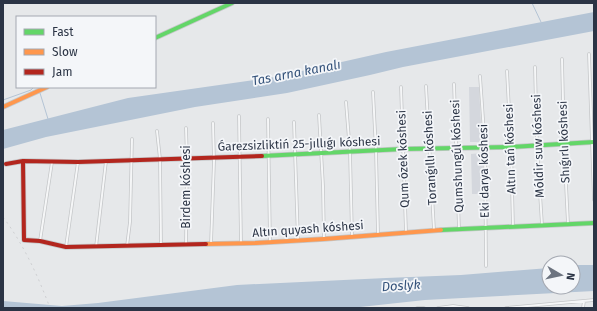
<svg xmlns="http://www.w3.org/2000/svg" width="597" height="311" font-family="'Fira Sans',sans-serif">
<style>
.built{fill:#d4d7dd}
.water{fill:#b4c4d5}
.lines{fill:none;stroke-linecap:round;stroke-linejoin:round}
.stream{stroke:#b4c4d5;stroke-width:1}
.street-casing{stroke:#c4c6c8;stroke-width:3.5}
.fast-casing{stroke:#c4c6c8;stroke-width:5.5}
.slow-casing{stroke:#c4c6c8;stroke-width:5.5}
.jam-casing{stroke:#c4c6c8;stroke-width:5.5}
.street{stroke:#f5f6f7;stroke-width:2}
.fast{stroke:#63d668;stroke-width:4}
.slow{stroke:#ff974d;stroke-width:4}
.jam{stroke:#b3261e;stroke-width:4}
.rail{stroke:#cecfd2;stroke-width:1;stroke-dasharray:2 4;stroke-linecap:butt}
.labels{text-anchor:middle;stroke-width:3.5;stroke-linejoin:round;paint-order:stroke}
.street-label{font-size:12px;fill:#2b3445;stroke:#f4f6f9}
.water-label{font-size:13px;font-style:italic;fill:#34527a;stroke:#f4f6f9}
</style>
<rect width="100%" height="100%" fill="#e6e8ea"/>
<path class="built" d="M 469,87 L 479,87 L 482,142 L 470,142 Z
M 483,153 L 484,194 L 472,194 L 471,154 Z"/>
<path class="water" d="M 594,12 L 594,31 L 403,67 L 370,75 L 287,93 L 195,107 L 46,137 L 3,149 L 3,130 L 128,98 L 275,77 L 386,52 Z
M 573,265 L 594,265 L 594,291 L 425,300 L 351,308 L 3,308 L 3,301 L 62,306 L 98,303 L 237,285 L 386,278 L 461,275 L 549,268 L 549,287 L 573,287 Z"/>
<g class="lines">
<path class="stream" d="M 532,3 L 541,22
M 38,87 L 39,89
M 40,93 L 48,119
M 3,100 L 31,90 L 34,87"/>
<g class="street-casing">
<path id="street" d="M 589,54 L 594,200
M 562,59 L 564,144 L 568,224
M 535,67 L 537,146 L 542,225
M 507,71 L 511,147 L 513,227
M 480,76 L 485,147 L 486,266
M 454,84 L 459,229
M 426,86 L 434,230
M 401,87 L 406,232
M 373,92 L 376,151 L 378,234
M 346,102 L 350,152 L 352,236
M 319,115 L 323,186 L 324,239
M 239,116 L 241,243
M 268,119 L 270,242
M 294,122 L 298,240
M 157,131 L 160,159 L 161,245
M 40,241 L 52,162
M 211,244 L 214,161 L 213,123
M 186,245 L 187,159 L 186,128
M 127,246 L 130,222 L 132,139
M 66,247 L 78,162
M 96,247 L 106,161
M 417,308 L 424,308
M 438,308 L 453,306 L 468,308
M 506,308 L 594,300
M 583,308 L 584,301"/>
</g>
<g class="fast-casing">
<path id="fast" d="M 155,38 L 232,3
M 262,156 L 403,149 L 511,147 L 594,142
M 441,230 L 594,223"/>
</g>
<g class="slow-casing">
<path id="slow" d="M 3,107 L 47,87
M 206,244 L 256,243 L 324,239 L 441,230"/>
</g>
<g class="jam-casing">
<path id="jam" d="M 23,161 L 24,240 L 40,241 L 66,247 L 206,244
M 6,164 L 23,161 L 78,162 L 262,156"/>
</g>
<use href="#street" class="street"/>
<use href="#fast" class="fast"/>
<use href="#slow" class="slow"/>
<use href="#jam" class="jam"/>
<path class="rail" d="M 3,217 C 24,245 38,276 50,308"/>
</g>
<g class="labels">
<g class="street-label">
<text transform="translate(564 142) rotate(-92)" y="4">Shıǵırlı kóshesi</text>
<text transform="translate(299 144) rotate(-2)" y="4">Ǵarezsizliktiń 25-jıllıǵı kóshesi</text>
<text transform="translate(538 146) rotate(-92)" y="4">Móldir suw kóshesi</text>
<text transform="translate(510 149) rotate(-92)" y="4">Altın tań kóshesi</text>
<text transform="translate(457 156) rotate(-92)" y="4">Qumshungúl kóshesi</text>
<text transform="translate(430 158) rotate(-93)" y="4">Toranǵıllı kóshesi</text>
<text transform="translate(403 159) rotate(-92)" y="4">Qum ózek kóshesi</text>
<text transform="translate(484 171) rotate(-91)" y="4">Eki darya kóshesi</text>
<text transform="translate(186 187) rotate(-90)" y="4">Birdem kóshesi</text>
<text transform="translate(308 229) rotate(-4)" y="4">Altın quyash kóshesi</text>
</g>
<g class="water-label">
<text transform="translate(296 72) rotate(-11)" y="5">Tas arna kanalı</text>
<text transform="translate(401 285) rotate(-4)" y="5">Doslyk</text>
</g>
</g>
<rect width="597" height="311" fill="none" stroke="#2b3445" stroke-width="8"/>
<rect x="16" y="16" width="140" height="72" fill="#f4f6f9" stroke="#a4a8b1"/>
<rect x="24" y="29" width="20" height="6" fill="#63d668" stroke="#a4a8b1"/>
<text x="52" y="36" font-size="12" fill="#2b3445">Fast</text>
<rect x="24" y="49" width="20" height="6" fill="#ff974d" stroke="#a4a8b1"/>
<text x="52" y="56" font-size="12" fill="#2b3445">Slow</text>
<rect x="24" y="69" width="20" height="6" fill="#b3261e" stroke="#a4a8b1"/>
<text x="52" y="76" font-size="12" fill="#2b3445">Jam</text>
<g transform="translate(561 275) rotate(99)"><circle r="19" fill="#f4f6f9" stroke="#a4a8b1"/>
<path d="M0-3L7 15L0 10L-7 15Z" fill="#6c737f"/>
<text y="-6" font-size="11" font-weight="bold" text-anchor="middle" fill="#2b3445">N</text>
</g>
</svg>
